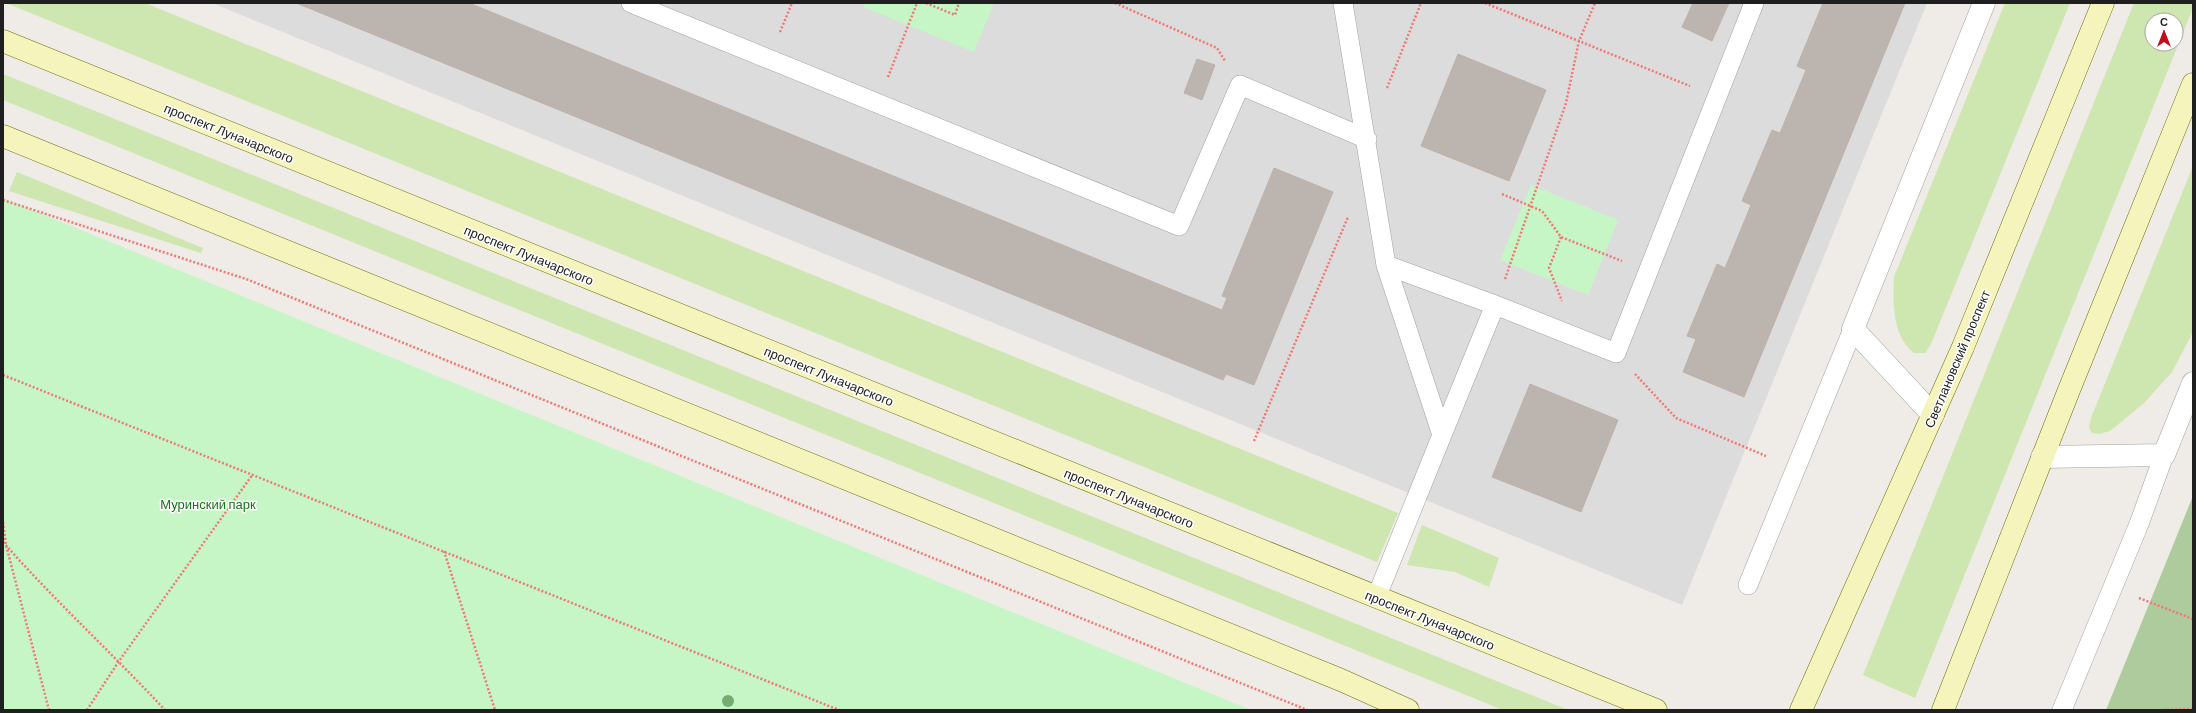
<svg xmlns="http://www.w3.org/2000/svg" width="2196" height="713" font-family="Barlow,sans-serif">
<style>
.residential{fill:#dddcdc}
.grass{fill:#cee6af;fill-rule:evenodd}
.forest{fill:#aecb9d}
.park{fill:#c6f6c6}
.building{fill:#bcb4af;stroke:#c0b1a9}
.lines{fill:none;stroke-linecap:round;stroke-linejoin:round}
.service-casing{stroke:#a0a0a0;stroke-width:20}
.minor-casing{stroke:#a0a0a0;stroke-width:23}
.secondary-casing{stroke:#6c6f0c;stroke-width:23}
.path{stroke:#f07875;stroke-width:2.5;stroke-dasharray:2 2;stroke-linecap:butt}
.service{stroke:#fff;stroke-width:19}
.minor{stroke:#fff;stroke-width:22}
.secondary{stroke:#f5f4bd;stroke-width:22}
.tree{fill:#76ab72}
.labels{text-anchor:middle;stroke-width:3;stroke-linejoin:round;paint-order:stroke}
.street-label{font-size:13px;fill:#1f1f1f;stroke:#fff}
.park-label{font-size:13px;fill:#137613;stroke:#fff}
</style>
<rect width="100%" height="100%" fill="#efebe6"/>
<path class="residential" d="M 212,3 L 1927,3 L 1682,605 Z"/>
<path class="grass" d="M 6,3 L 145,3 L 1398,513 L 1377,562 Z
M 2005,3 L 2070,3 L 1931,344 L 1925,353 L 1914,353 C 1892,335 1893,304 1894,277 Z
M 2134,3 L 2193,3 L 2193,8 L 1915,698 L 1863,675 ZM 2152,20 L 2176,20 L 2176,44 L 2152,44 Z
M 3,74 L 105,115 L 1568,710 L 1503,710 L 3,100 Z
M 2193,166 L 2193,332 L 2172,372 L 2144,403 L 2110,431 L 2099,434 L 2092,433 L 2089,428 L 2091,418 Z
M 17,172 L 203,248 L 201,253 L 9,191 Z
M 1422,525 L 1499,558 L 1489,587 L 1455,572 L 1407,565 Z"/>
<path class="forest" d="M 2193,496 L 2193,710 L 2106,710 Z"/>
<path class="park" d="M 865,3 L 994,3 L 974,52 L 863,7 Z
M 1531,185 L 1618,220 L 1588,295 L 1500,260 Z
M 3,198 L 1251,710 L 3,710 Z"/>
<path class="building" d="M 296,3 L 469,3 L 1222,310 L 1227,298 L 1222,296 L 1274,168 L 1333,192 L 1254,385 L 1226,374 L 1223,380 Z
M 1693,3 L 1729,3 L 1712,41 L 1682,27 Z
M 1823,3 L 1905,3 L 1744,397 L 1683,372 L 1696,339 L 1687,336 L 1717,264 L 1725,268 L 1751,205 L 1742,201 L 1772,130 L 1780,133 L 1806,70 L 1797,66 Z
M 1458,54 L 1546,90 L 1509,181 L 1421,146 Z
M 1197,59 L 1215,65 L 1202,100 L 1184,93 Z
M 1530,384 L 1618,420 L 1581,512 L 1492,477 Z"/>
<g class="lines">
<g class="service-casing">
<path id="service" d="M 631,3 L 1179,226 L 1240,85 L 1367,139
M 1343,3 L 1386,265 L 1442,435 L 1376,598
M 1386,265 L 1495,305
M 1442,435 L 1495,305 L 1616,353 L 1754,3
M 1748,585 L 1853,329
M 2062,710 L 2139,524 L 2164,455"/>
</g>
<g class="minor-casing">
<path id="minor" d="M 1933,415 L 1853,329 L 1984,3
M 2042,457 L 2164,455 L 2193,383"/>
</g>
<g class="secondary-casing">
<path id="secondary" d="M 3,41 L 1656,710
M 3,136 L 1341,680 L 1408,710
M 1801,710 L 1963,347 L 2103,3
M 1943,710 L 2069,390 L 2193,84"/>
</g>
<path class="path" d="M 926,3 L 955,15 L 959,3
M 1115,3 L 1217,48 L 1225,61
M 1485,3 L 1690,86
M 780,32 L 792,3
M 888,77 L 917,3
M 1387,88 L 1421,3
M 1502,194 L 1542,211 L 1561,237 L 1622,261
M 3,200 L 246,279 L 1307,710
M 1561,237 L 1549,268 L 1562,301
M 1505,279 L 1566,103 L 1579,41 L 1595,3
M 1635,374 L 1676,418 L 1766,456
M 3,375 L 839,710
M 1254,441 L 1348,217
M 3,522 L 6,545 L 49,710
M 3,542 C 54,600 112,653 165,710
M 444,551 L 495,710
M 2139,598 L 2193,619
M 87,710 L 119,661 L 253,474
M 2163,710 L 2193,709"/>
<use href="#service" class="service"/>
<use href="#minor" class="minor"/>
<use href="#secondary" class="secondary"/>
</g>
<circle class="tree" cx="728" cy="701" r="6"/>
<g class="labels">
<g class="street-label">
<text transform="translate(229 133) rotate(22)" y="5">проспект Луначарского</text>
<text transform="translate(529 255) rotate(22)" y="5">проспект Луначарского</text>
<text transform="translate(1957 359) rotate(-67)" y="5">Светлановский проспект</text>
<text transform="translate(829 376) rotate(22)" y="5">проспект Луначарского</text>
<text transform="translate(1129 498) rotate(22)" y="5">проспект Луначарского</text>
<text transform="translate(1430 620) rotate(22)" y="5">проспект Луначарского</text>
</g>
<g class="park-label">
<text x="208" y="509">Муринский парк</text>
</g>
</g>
<rect width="2196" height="713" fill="none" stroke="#1f1f1f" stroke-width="8"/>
<g transform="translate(2164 32)"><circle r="19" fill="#ffffff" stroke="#a5a5a5"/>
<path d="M0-3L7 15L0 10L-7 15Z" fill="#c00e1c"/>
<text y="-6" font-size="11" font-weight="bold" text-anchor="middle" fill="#1f1f1f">С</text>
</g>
</svg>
